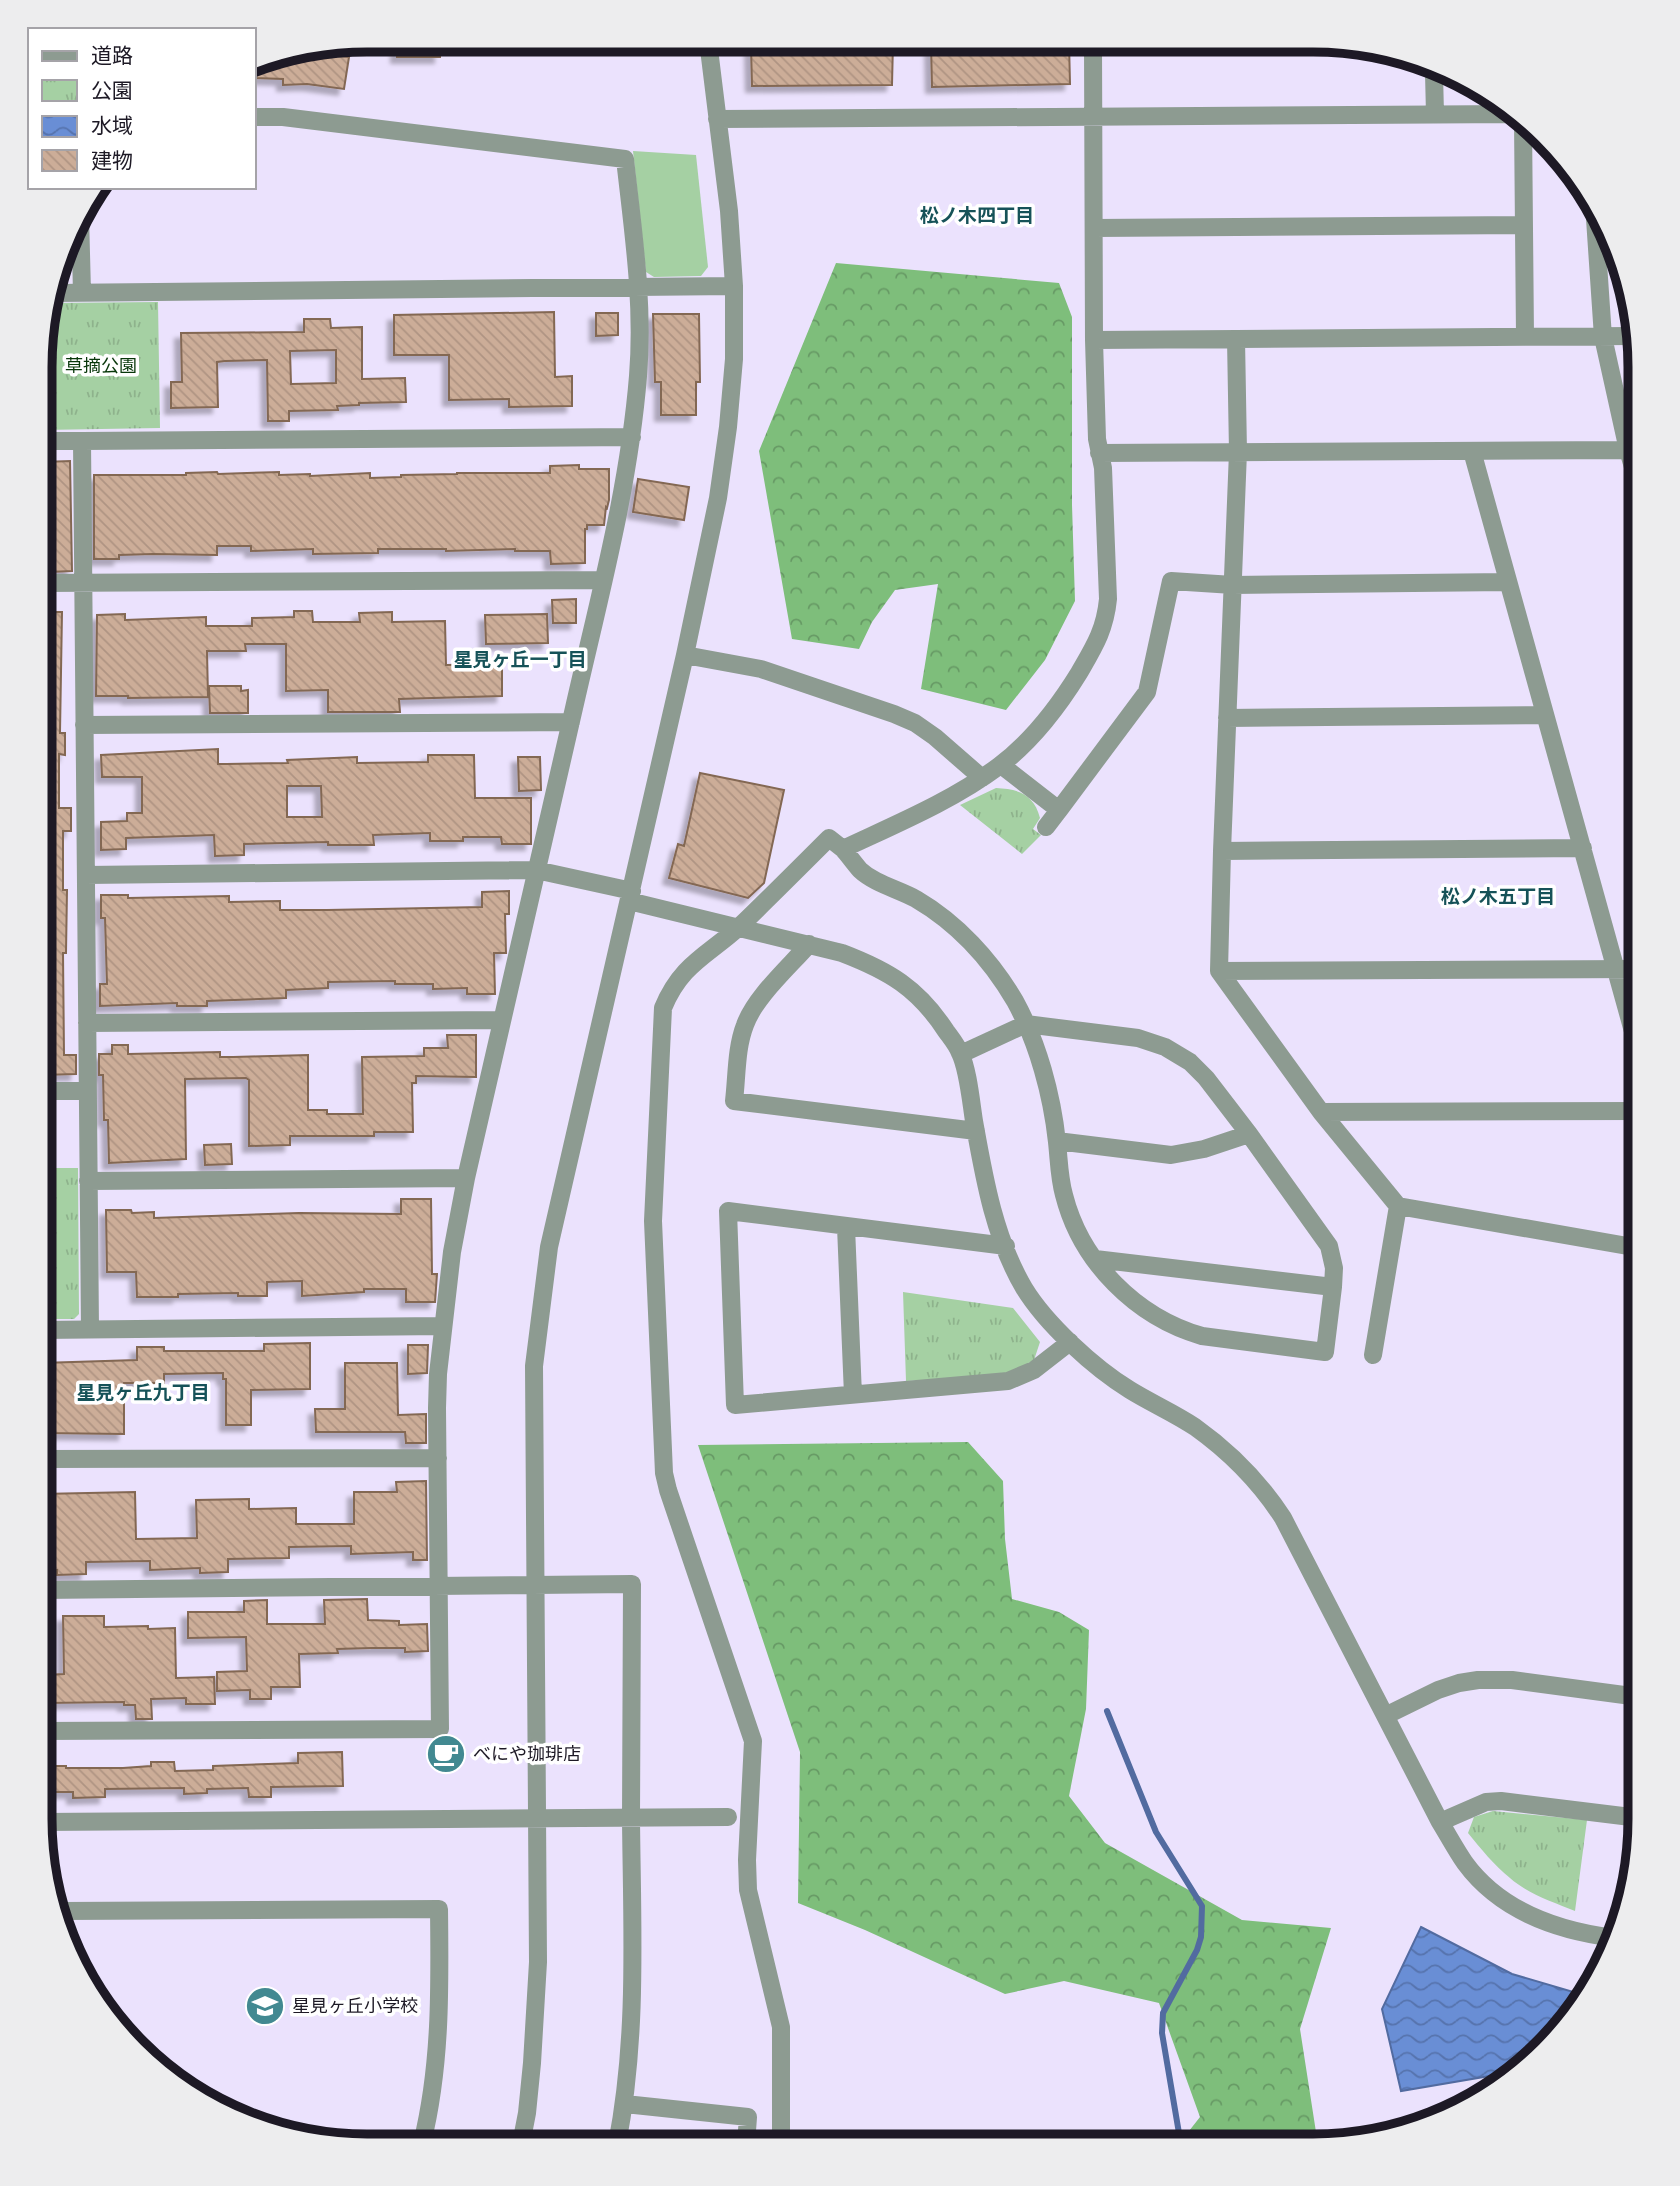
<svg xmlns="http://www.w3.org/2000/svg" width="1680" height="2186" font-family="Montserrat,'Noto Sans JP',sans-serif">
<style>
.green{fill:#a5d0a3}
.forest{fill:url(#forest-crowns)}
.park{fill:url(#park-tufts)}
.water{fill:url(#water-waves);stroke:#526ba0;stroke-width:2}
.lines{fill:none;stroke-linecap:round;stroke-linejoin:round}
.stream{stroke:#526ba0;stroke-width:6}
.building{fill:url(#building-back-hatch);stroke:#836753;stroke-width:2;fill-rule:evenodd;filter:url(#shadow)}
.minor{stroke:#8d9b91;stroke-width:18}
.labels{text-anchor:middle;stroke-width:7;stroke-linejoin:round;paint-order:stroke}
.park-label{font-size:18px;fill:#08370a;stroke:#fff}
.poi-label{font-size:18px;fill:#1d1925;stroke:#fff;text-anchor:start}
.neighbourhood-label{font-size:19px;font-weight:bold;fill:#165258;stroke:#fff}
.rim{fill:none;stroke:#1d1925;stroke-width:9}
</style>
<defs>
<pattern id="forest-crowns" width="20" height="18" patternUnits="userSpaceOnUse" patternTransform="scale(1.75)"><rect width="20" height="18" fill="#7ebe7b"/><path d="M2 6a3 3 0 1 1 6 0M12 15a3 3 0 1 1 6 0" fill="none" stroke="#679a65"/></pattern>
<pattern id="park-tufts" width="24" height="20" patternUnits="userSpaceOnUse" patternTransform="scale(1.75)"><rect width="24" height="20" fill="#a5d0a3"/><path d="M3 7l-1-3M5 7V3M7 7l1-3M15 17l-1-3M17 17v-4M19 17l1-3" fill="none" stroke="#8eb28c"/></pattern>
<pattern id="water-waves" width="16" height="10" patternUnits="userSpaceOnUse" patternTransform="scale(1.75)"><rect width="16" height="10" fill="#698ed5"/><path d="M0 5q4-4 8 0t8 0" fill="none" stroke="#5673ad"/></pattern>
<pattern id="building-back-hatch" width="6" height="6" patternUnits="userSpaceOnUse" patternTransform="scale(1.75)"><rect width="6" height="6" fill="#ccad98"/><path d="M-1 5l2 2M0 0l6 6M5-1l2 2" fill="none" stroke="#af9483"/></pattern>
<filter id="shadow"><feDropShadow dx="-6" dy="6" stdDeviation="2" flood-color="#0004"/></filter>
</defs>
<rect width="100%" height="100%" fill="#ebe2fd"/>
<path class="green" d="M 633,151 L 696,155 L 708,267 L 701,276 L 654,277 L 646,272 Z"/>
<path class="forest" d="M 836,263 L 1059,283 L 1072,317 L 1072,505 L 1075,601 L 1045,660 L 1006,710 L 921,689 L 938,584 L 895,590 L 872,622 L 859,649 L 792,639 L 759,451 Z
M 968,1442 L 1003,1481 L 1005,1539 L 1012,1599 L 1059,1612 L 1089,1630 L 1086,1709 L 1069,1796 L 1105,1843 L 1242,1920 L 1331,1928 L 1300,2029 L 1318,2145 L 1178,2145 L 1200,2117 L 1159,2003 L 1064,1981 L 1005,1994 L 865,1930 L 798,1903 L 800,1752 L 698,1445 Z"/>
<path class="park" d="M 158,302 L 160,428 L 43,430 L 43,324 L 50,303 Z
M 996,788 C 1018,789 1034,794 1040,818 L 1033,829 L 1041,835 L 1022,854 L 960,805 Z
M 41,1168 L 78,1168 L 79,1314 L 74,1319 L 41,1319 Z
M 903,1292 L 1013,1308 L 1040,1342 L 1034,1360 L 1006,1376 L 906,1381 Z
M 1493,1811 L 1587,1820 L 1575,1911 C 1553,1902 1528,1894 1510,1878 C 1494,1865 1481,1849 1468,1833 L 1474,1817 Z"/>
<path class="water" d="M 1421,1927 L 1512,1974 L 1587,1996 L 1529,2064 L 1519,2071 L 1401,2091 L 1382,2009 Z"/>
<g class="lines">
<path class="stream" d="M 1107,1711 L 1156,1832 L 1202,1906 L 1201,1937 L 1197,1950 L 1163,2013 L 1162,2033 L 1181,2145"/>
</g>
<path class="building" d="M 397,40 L 440,40 L 440,57 L 397,57 Z
M 1043,42 L 1069,42 L 1070,84 L 932,87 L 931,45 Z
M 893,43 L 892,85 L 752,86 L 751,47 Z
M 304,51 L 349,57 L 344,89 L 307,84 L 283,85 L 283,79 L 254,78 L 254,62 L 262,58 Z
M 554,312 L 555,377 L 572,376 L 572,406 L 509,407 L 509,399 L 449,400 L 449,355 L 394,355 L 394,315 Z
M 596,313 L 618,313 L 618,335 L 596,336 Z
M 653,314 L 699,314 L 700,382 L 696,382 L 696,415 L 661,415 L 661,382 L 655,382 Z
M 304,319 L 330,319 L 331,328 L 362,327 L 362,379 L 405,378 L 406,402 L 359,403 L 359,405 L 337,406 L 338,410 L 289,411 L 289,421 L 268,421 L 267,360 L 225,361 L 217,362 L 218,407 L 171,408 L 171,382 L 182,382 L 181,333 L 304,332 ZM 336,350 L 336,383 L 291,384 L 290,351 Z
M 70,461 L 72,571 L 50,572 L 49,554 L 43,554 L 43,521 L 49,520 L 50,487 L 43,487 L 43,462 Z
M 579,465 L 579,469 L 609,469 L 609,500 L 607,508 L 606,507 L 604,525 L 587,525 L 587,529 L 585,529 L 585,563 L 551,564 L 550,551 L 515,551 L 515,549 L 446,551 L 446,549 L 378,549 L 378,553 L 313,554 L 313,549 L 251,551 L 251,546 L 217,546 L 217,555 L 153,554 L 119,555 L 119,559 L 94,559 L 94,475 L 186,475 L 186,473 L 217,472 L 218,474 L 279,472 L 279,475 L 310,474 L 310,476 L 370,473 L 370,478 L 401,477 L 401,475 L 457,474 L 457,473 L 550,473 L 550,466 Z
M 638,479 L 689,487 L 684,520 L 633,512 Z
M 576,599 L 576,623 L 553,623 L 552,600 Z
M 294,611 L 312,611 L 313,622 L 360,622 L 359,613 L 392,612 L 392,622 L 445,621 L 446,665 L 502,664 L 502,696 L 399,699 L 400,712 L 328,712 L 328,690 L 286,691 L 286,644 L 245,644 L 246,651 L 207,651 L 208,697 L 128,698 L 128,696 L 96,696 L 97,615 L 125,614 L 125,620 L 206,617 L 206,626 L 252,626 L 252,618 L 294,617 Z
M 43,612 L 62,612 L 60,733 L 65,733 L 65,755 L 59,754 L 59,808 L 71,808 L 71,831 L 63,831 L 63,890 L 67,890 L 66,953 L 63,953 L 64,1055 L 76,1055 L 76,1074 L 42,1075 Z
M 547,614 L 548,643 L 486,644 L 485,615 Z
M 209,686 L 241,686 L 241,691 L 248,690 L 248,713 L 210,713 Z
M 218,749 L 218,764 L 226,764 L 288,763 L 287,760 L 357,757 L 357,763 L 428,762 L 428,755 L 474,755 L 475,798 L 531,798 L 531,844 L 502,844 L 501,837 L 463,837 L 463,841 L 430,841 L 430,833 L 373,835 L 374,845 L 328,845 L 328,842 L 244,844 L 244,855 L 215,856 L 214,835 L 126,838 L 126,849 L 101,850 L 101,822 L 127,821 L 127,813 L 142,813 L 142,777 L 102,777 L 101,755 ZM 287,786 L 321,786 L 322,817 L 287,817 Z
M 518,757 L 540,757 L 541,790 L 519,791 Z
M 700,773 L 784,790 L 764,883 L 748,898 L 669,878 L 678,844 L 684,846 Z
M 509,891 L 509,914 L 505,914 L 506,953 L 494,953 L 495,994 L 467,994 L 467,988 L 433,989 L 433,984 L 395,984 L 395,981 L 328,982 L 328,988 L 286,990 L 286,998 L 207,1001 L 207,1006 L 177,1006 L 177,1003 L 100,1006 L 100,984 L 107,984 L 105,918 L 101,918 L 101,895 L 128,895 L 128,898 L 229,896 L 229,902 L 280,901 L 280,910 L 327,910 L 482,907 L 482,892 Z
M 447,1035 L 476,1035 L 476,1077 L 416,1076 L 416,1083 L 412,1083 L 413,1132 L 374,1132 L 374,1136 L 290,1136 L 290,1145 L 249,1146 L 249,1080 L 246,1078 L 185,1079 L 186,1159 L 109,1163 L 108,1120 L 104,1120 L 103,1075 L 99,1075 L 99,1054 L 112,1054 L 112,1045 L 128,1045 L 128,1054 L 220,1052 L 220,1057 L 233,1057 L 308,1055 L 308,1110 L 327,1110 L 327,1114 L 363,1114 L 362,1057 L 424,1056 L 424,1048 L 448,1048 Z
M 231,1144 L 232,1164 L 205,1165 L 204,1145 Z
M 401,1199 L 431,1199 L 432,1274 L 437,1274 L 435,1302 L 406,1302 L 406,1289 L 364,1289 L 364,1292 L 302,1296 L 302,1281 L 267,1282 L 267,1296 L 238,1296 L 238,1293 L 178,1294 L 178,1297 L 137,1297 L 136,1272 L 107,1272 L 106,1210 L 131,1210 L 132,1213 L 154,1212 L 154,1218 L 299,1213 L 401,1214 Z
M 310,1343 L 310,1389 L 251,1390 L 251,1425 L 226,1425 L 226,1379 L 223,1379 L 223,1373 L 164,1374 L 164,1383 L 124,1383 L 124,1434 L 41,1433 L 41,1363 L 137,1360 L 137,1347 L 164,1347 L 164,1351 L 264,1351 L 264,1344 Z
M 408,1345 L 428,1345 L 427,1373 L 408,1374 Z
M 345,1363 L 397,1363 L 398,1415 L 426,1414 L 426,1443 L 406,1443 L 405,1432 L 316,1432 L 315,1409 L 345,1409 Z
M 426,1481 L 427,1560 L 413,1560 L 413,1552 L 351,1554 L 351,1546 L 289,1547 L 289,1558 L 228,1559 L 228,1572 L 200,1573 L 200,1568 L 150,1570 L 150,1561 L 86,1562 L 86,1574 L 57,1575 L 57,1570 L 41,1570 L 41,1494 L 135,1492 L 136,1539 L 197,1538 L 196,1500 L 249,1499 L 249,1509 L 296,1508 L 296,1524 L 354,1524 L 354,1492 L 397,1492 L 396,1482 Z
M 367,1599 L 368,1620 L 399,1621 L 399,1625 L 427,1624 L 428,1651 L 405,1652 L 405,1648 L 372,1648 L 337,1649 L 338,1653 L 299,1654 L 300,1687 L 271,1687 L 271,1699 L 250,1699 L 250,1690 L 217,1691 L 217,1672 L 247,1671 L 246,1637 L 188,1638 L 188,1612 L 244,1612 L 244,1601 L 267,1600 L 267,1624 L 325,1624 L 324,1600 Z
M 63,1616 L 104,1616 L 104,1627 L 148,1626 L 148,1629 L 175,1628 L 176,1678 L 214,1677 L 215,1704 L 186,1704 L 186,1698 L 151,1699 L 152,1719 L 136,1719 L 135,1705 L 124,1705 L 124,1702 L 45,1703 L 45,1675 L 64,1674 Z
M 342,1752 L 343,1786 L 271,1787 L 271,1797 L 249,1797 L 248,1788 L 207,1789 L 207,1793 L 184,1794 L 184,1788 L 105,1789 L 105,1797 L 73,1798 L 73,1792 L 40,1792 L 40,1766 L 66,1766 L 66,1768 L 123,1768 L 151,1766 L 151,1762 L 174,1762 L 175,1771 L 213,1770 L 213,1766 L 298,1763 L 298,1753 Z"/>
<g class="lines">
<path class="minor" d="M 1434,73 L 1435,114
M 717,119 L 1515,114
M 1523,121 L 1525,336
M 1594,204 L 1603,337 L 1628,450 L 1640,491
M 80,215 L 82,292
M 1094,228 L 1524,225
M 54,293 L 734,286
M 1236,339 L 1238,452 L 1222,851 L 1219,971 L 1321,1112 L 1398,1206 L 1373,1355
M 1094,340 L 1632,336
M 43,441 L 82,441
M 1472,451 L 1639,1053
M 1099,453 L 1628,450
M 43,583 L 603,580
M 685,655 L 761,669 L 894,714 L 915,723 L 935,737 L 982,778
M 1227,718 L 1545,715
M 84,725 L 571,722
M 1001,765 L 1059,810 L 1147,692 L 1171,581 L 1233,585 L 1508,582
M 1046,827 L 1059,810
M 843,849 C 849,856 854,863 860,870 C 875,884 898,889 916,899 C 957,923 991,960 1015,1001 C 1038,1043 1052,1095 1057,1142 C 1059,1160 1059,1177 1064,1195 C 1081,1262 1136,1317 1202,1336 L 1325,1352 L 1333,1287 L 1334,1268 L 1329,1246 L 1249,1134 L 1206,1078 L 1190,1062 L 1165,1047 L 1138,1038 L 1026,1024 L 961,1054
M 1222,851 L 1583,848
M 86,875 L 536,870 L 632,891
M 629,901 L 842,953 C 889,971 918,988 946,1031 C 951,1038 957,1045 960,1053 C 968,1069 971,1102 974,1121 C 984,1177 994,1237 1024,1288 C 1046,1324 1094,1368 1130,1390 C 1151,1403 1174,1413 1195,1427 C 1230,1452 1259,1481 1283,1518 L 1440,1822 C 1448,1835 1456,1850 1465,1863 C 1501,1912 1558,1931 1615,1938
M 809,944 C 789,967 755,997 745,1025 C 736,1048 737,1076 734,1101 L 976,1131
M 1219,971 L 1639,969
M 87,1023 L 502,1020
M 42,1091 L 87,1091
M 1321,1112 L 1639,1111
M 1057,1141 L 1171,1155 L 1204,1149 L 1249,1134
M 88,1181 L 466,1178
M 1398,1206 L 1639,1248
M 846,1227 L 853,1395
M 1006,1246 L 728,1211 L 735,1405 L 1008,1381 L 1034,1370 L 1070,1342
M 1095,1259 L 1333,1287
M 90,1329 L 82,441 L 632,437
M 41,1330 L 442,1326
M 41,1459 L 438,1458
M 41,1590 L 632,1584 C 632,1663 631,1741 631,1819 C 632,1928 638,2036 617,2144
M 1387,1715 L 1438,1690 L 1459,1683 L 1478,1680 L 1512,1680 L 1639,1697
M 40,1731 L 440,1729 L 437,1408 L 438,1374 L 452,1252 L 466,1178 C 502,1021 538,864 574,708 C 599,598 629,488 638,376 C 644,303 633,231 625,159 L 283,117 L 254,117
M 41,1822 L 728,1817
M 1440,1822 L 1486,1802 L 1501,1801 L 1639,1818
M 62,1911 L 439,1909 C 440,1988 441,2066 422,2143
M 625,2104 L 748,2117 L 746,2144
M 521,2144 L 527,2113 L 532,2063 L 538,1962 L 534,1366 L 549,1247 L 685,655 L 718,498 L 728,427 L 734,359 L 734,286 L 729,211 L 708,41
M 781,2144 L 781,2027 L 748,1890 L 747,1860 L 753,1741 L 668,1490 L 664,1473 L 653,1221 L 663,1008 C 681,964 707,956 740,926 C 770,897 800,867 829,838 L 843,849 C 896,824 952,801 999,766 C 1031,742 1058,707 1079,673 C 1094,647 1105,630 1108,599 L 1103,468 L 1097,439 L 1094,340 L 1093,45 L 1357,44"/>
</g>
<defs>
<g id="cafe-disc" transform="scale(2.0125)"><circle r="9.5" fill="#428991" stroke="#fff"/><path d="M-5.5-4.5H6V0H3Q3 3.5 0 3.5H-2.5Q-5.5 3.5-5.5 0ZM3-3.2v2h1.7v-2ZM-6 4.5H4V6H-6Z" fill="#fff"/></g>
<g id="school-disc" transform="scale(2.0125)"><circle r="9.5" fill="#428991" stroke="#fff"/><path d="M0-5L7-2L0 1L-7-2ZM-4 1L0 2.5L4 1V4Q0 6-4 4Z" fill="#fff"/></g>
</defs>
<g fill-rule="evenodd">
<use href="#cafe-disc" x="446" y="1754"/>
<use href="#school-disc" x="265" y="2006"/>
</g>
<g class="labels">
<g class="park-label">
<text x="101" y="372">草摘公園</text>
</g>
<g class="poi-label">
<text x="473" y="1760">べにや珈琲店</text>
<text x="292" y="2012">星見ヶ丘小学校</text>
</g>
<g class="neighbourhood-label">
<text x="977" y="222">松ノ木四丁目</text>
<text x="520" y="666">星見ヶ丘一丁目</text>
<text x="1498" y="903">松ノ木五丁目</text>
<text x="143" y="1399">星見ヶ丘九丁目</text>
</g>
</g>
<path d="M0 0H1680V2186H0ZM367 52H1313A315 315 0 0 1 1628 367V1819A315 315 0 0 1 1313 2134H367A315 315 0 0 1 52 1819V367A315 315 0 0 1 367 52Z" fill="#ededee" fill-rule="evenodd"/>
<path class="rim" d="M367 52H1313A315 315 0 0 1 1628 367V1819A315 315 0 0 1 1313 2134H367A315 315 0 0 1 52 1819V367A315 315 0 0 1 367 52Z"/>
<rect x="28" y="28" width="228" height="161" fill="#ffffff" stroke="#a5a3a8" stroke-width="2"/>
<rect x="42" y="51" width="35" height="10" fill="#8d9b91" stroke="#a5a3a8" stroke-width="2"/>
<text x="91" y="63" font-size="21" fill="#1d1925">道路</text>
<rect x="42" y="80" width="35" height="21" fill="url(#park-tufts)" stroke="#a5a3a8" stroke-width="2"/>
<text x="91" y="98" font-size="21" fill="#1d1925">公園</text>
<rect x="42" y="116" width="35" height="21" fill="url(#water-waves)" stroke="#a5a3a8" stroke-width="2"/>
<text x="91" y="133" font-size="21" fill="#1d1925">水域</text>
<rect x="42" y="150" width="35" height="21" fill="url(#building-back-hatch)" stroke="#a5a3a8" stroke-width="2"/>
<text x="91" y="168" font-size="21" fill="#1d1925">建物</text>
</svg>
